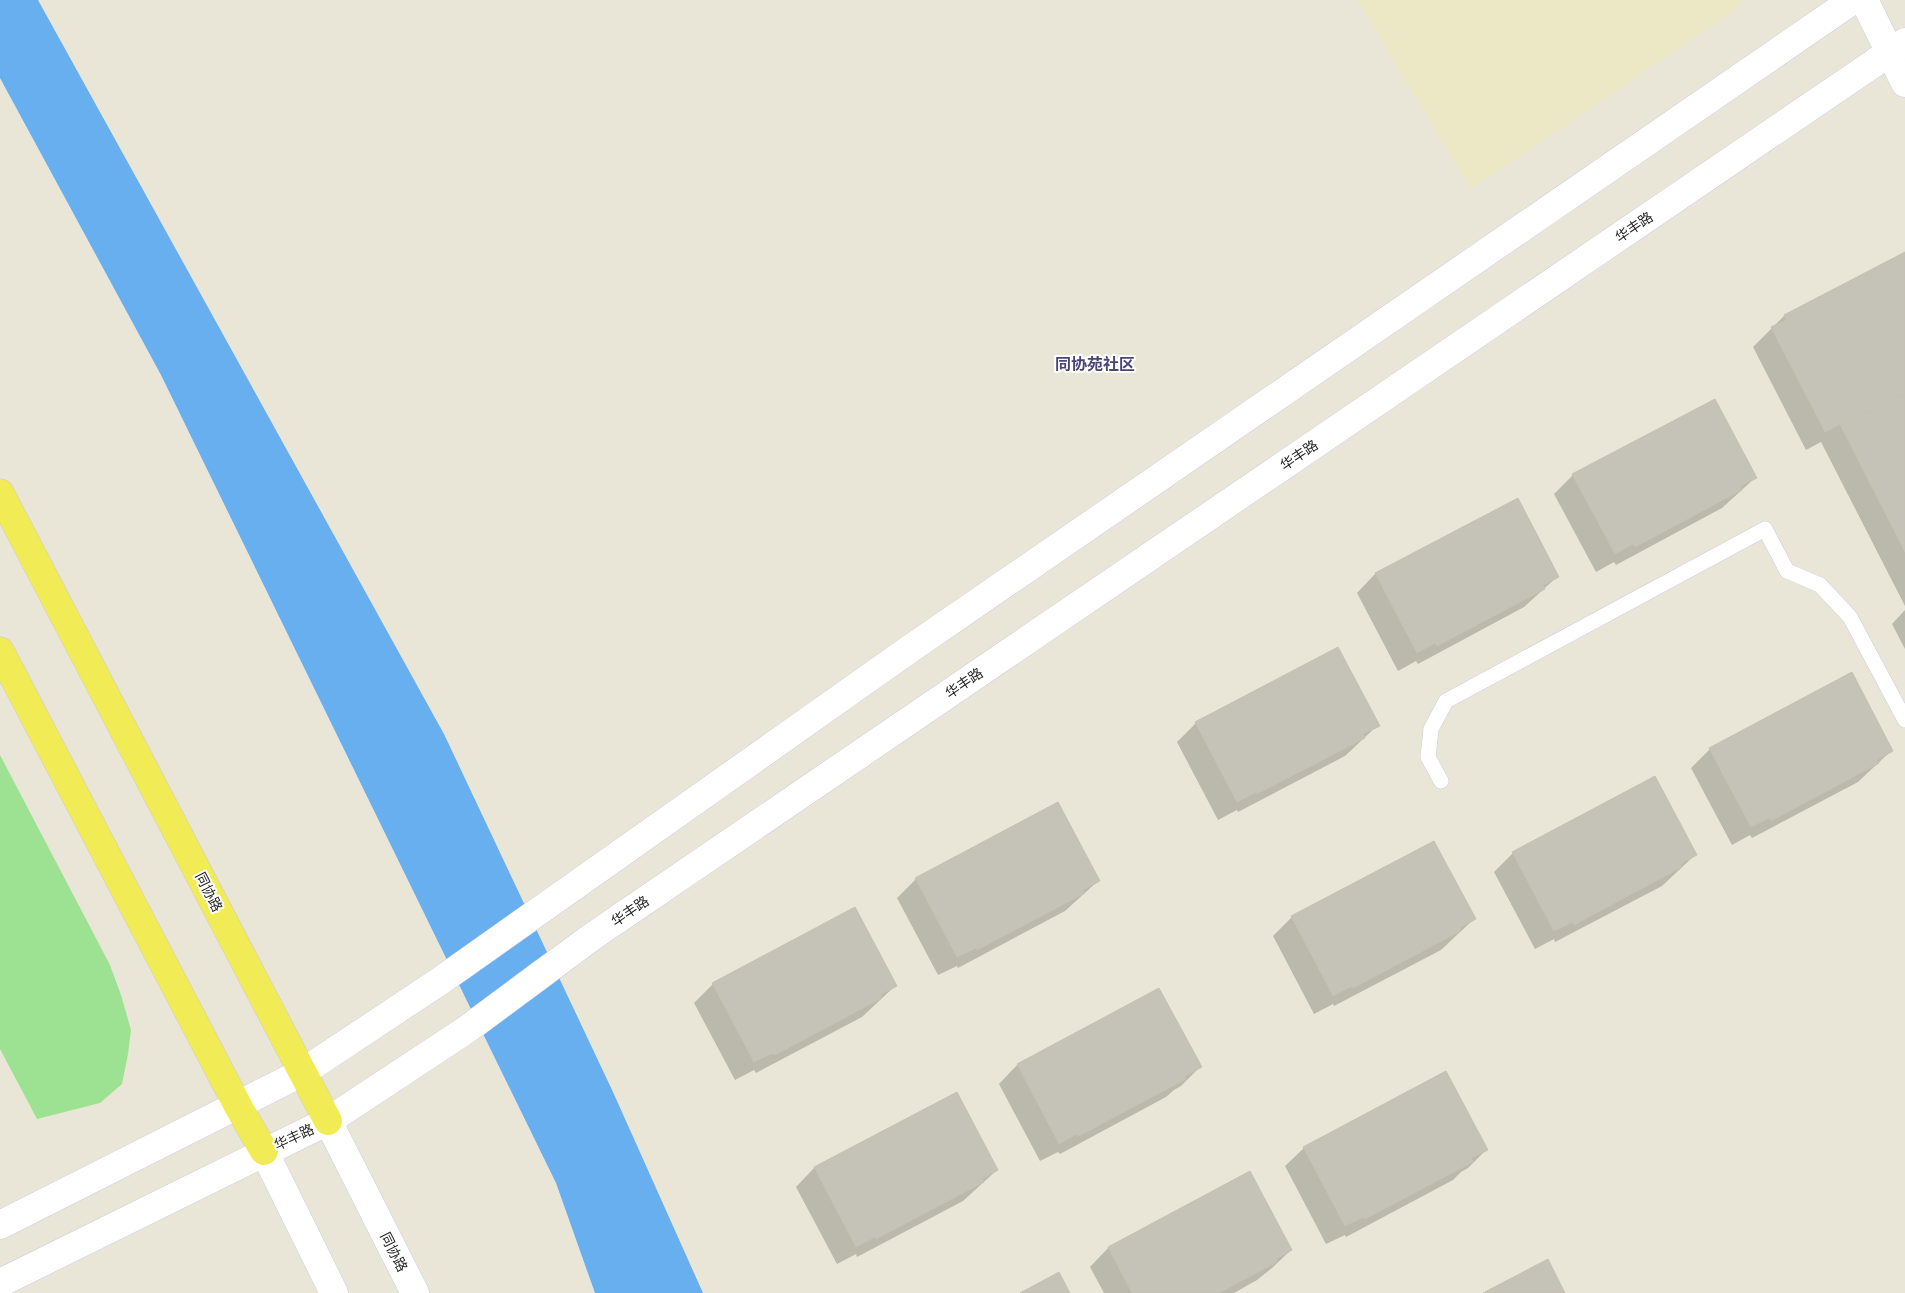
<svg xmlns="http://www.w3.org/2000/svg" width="1905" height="1293" font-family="'Source Sans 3','Noto Sans SC',sans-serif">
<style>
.education{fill:#ece8c6}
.green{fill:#9de292}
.water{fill:#68afef}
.shadow{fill:#0003}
.building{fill:#c5c2b7;stroke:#c5c2b2}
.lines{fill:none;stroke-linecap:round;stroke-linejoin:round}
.lane-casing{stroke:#cdcde0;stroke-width:16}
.secondary-casing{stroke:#cdcde0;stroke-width:29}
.primary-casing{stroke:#cbcbcb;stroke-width:29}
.lane{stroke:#fff;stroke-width:15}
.secondary{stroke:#fff;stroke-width:28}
.primary{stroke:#f1ec55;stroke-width:28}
.labels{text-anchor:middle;stroke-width:4;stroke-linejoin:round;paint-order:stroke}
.street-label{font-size:14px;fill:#272727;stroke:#fff}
.quarter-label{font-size:16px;font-weight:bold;fill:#494777;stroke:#fff}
</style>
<rect width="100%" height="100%" fill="#eae6d7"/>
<path class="education" d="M 1357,0 L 1743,0 L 1734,11 L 1471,189 Z"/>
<path class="green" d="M 0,755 L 110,965 L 121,995 L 131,1030 L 128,1054 L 122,1084 L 100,1103 L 37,1119 L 0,1049 Z"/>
<path class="water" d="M 0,0 L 38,0 L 444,734 L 613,1092 L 703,1293 L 595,1293 L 556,1183 L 161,375 L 0,78 Z"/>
<path class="shadow" d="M 1905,253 L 1905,606 L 1821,442 L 1806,450 L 1753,347 L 1784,316 Z
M 1573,475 L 1756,477 L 1722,508 L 1616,565 L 1614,562 L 1596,572 L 1554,494 Z
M 1517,500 L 1558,576 L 1524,607 L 1418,664 L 1416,661 L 1398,671 L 1357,593 L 1375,574 Z
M 1905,610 L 1905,649 L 1892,624 Z
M 1851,674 L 1891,751 L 1858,782 L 1752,838 L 1750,835 L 1732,845 L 1691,768 L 1710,749 Z
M 1196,723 L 1378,725 L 1345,756 L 1238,812 L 1237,810 L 1218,820 L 1177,742 Z
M 1513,853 L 1695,855 L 1662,886 L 1555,942 L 1554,939 L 1535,949 L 1494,872 Z
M 916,879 L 1098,881 L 1065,911 L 958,968 L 957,966 L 938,975 L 897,898 Z
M 1292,917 L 1474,919 L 1441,950 L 1334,1006 L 1333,1004 L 1314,1014 L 1273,936 Z
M 713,984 L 895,986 L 862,1017 L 756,1073 L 754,1070 L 735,1080 L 694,1003 Z
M 1159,990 L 1200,1067 L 1181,1086 L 1174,1090 L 1166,1097 L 1060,1154 L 1058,1152 L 1040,1161 L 999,1084 L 1017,1065 Z
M 956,1093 L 997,1170 L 963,1201 L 857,1257 L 856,1254 L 837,1264 L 796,1187 L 814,1168 Z
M 1304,1148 L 1486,1150 L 1468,1168 L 1461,1172 L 1453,1180 L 1346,1237 L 1345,1235 L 1326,1244 L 1285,1166 Z
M 1250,1173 L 1291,1250 L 1272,1268 L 1257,1280 L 1234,1293 L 1104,1293 L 1090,1267 L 1108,1248 Z"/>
<path class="building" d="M 1905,252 L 1905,393 L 1841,426 L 1840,424 L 1825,432 L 1771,327 L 1786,320 L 1784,315 Z
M 1905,393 L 1905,552 L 1841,426 Z
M 1715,399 L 1757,478 L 1740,486 L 1742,490 L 1635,547 L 1633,544 L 1615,554 L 1572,474 Z
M 1518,498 L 1559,577 L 1543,585 L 1545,589 L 1437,646 L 1435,643 L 1417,653 L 1375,573 Z
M 1338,647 L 1380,726 L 1363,734 L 1365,738 L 1257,794 L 1256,792 L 1237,802 L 1195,722 Z
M 1852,672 L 1893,751 L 1877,760 L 1879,763 L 1771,821 L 1769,818 L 1751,827 L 1709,748 Z
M 1655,776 L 1697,855 L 1680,864 L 1682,867 L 1574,925 L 1573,922 L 1554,931 L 1512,852 Z
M 1058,802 L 1100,881 L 1083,890 L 1085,893 L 977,950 L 976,948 L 957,957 L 915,878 Z
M 1434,841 L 1476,919 L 1460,928 L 1461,931 L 1353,988 L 1352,986 L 1333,996 L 1291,916 Z
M 855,907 L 897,986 L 880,995 L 882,998 L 775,1055 L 773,1053 L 754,1062 L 712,983 Z
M 1159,988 L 1202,1067 L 1185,1076 L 1186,1079 L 1079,1136 L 1077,1134 L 1059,1144 L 1017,1064 Z
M 1446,1071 L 1488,1150 L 1471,1158 L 1473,1162 L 1365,1219 L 1364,1217 L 1345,1226 L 1303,1147 Z
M 957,1092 L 998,1170 L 982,1179 L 984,1182 L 876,1239 L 875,1237 L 856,1247 L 814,1167 Z
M 1250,1171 L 1292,1250 L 1276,1259 L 1277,1262 L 1219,1293 L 1132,1293 L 1108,1247 Z
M 1548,1259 L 1565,1293 L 1483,1293 Z
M 1059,1272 L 1070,1293 L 1020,1293 Z"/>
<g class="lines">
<g class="lane-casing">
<path id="lane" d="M 1441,781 L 1428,757 L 1431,729 L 1446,701 L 1765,529 L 1787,571 L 1820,585 L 1850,617 L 1905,720"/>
</g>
<g class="secondary-casing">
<path id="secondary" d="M 1864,0 L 1905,83
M 328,1121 L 415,1293
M 264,1151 L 334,1293
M 0,1225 L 303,1072 L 440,981 L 907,651 L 1853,0
M 0,1283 L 328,1121 L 466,1030 L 593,936 L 1905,42"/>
</g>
<g class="primary-casing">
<path id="primary" d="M 0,493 L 328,1121
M 0,651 L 238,1106 L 264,1151"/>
</g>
<use href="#lane" class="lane"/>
<use href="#secondary" class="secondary"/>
<use href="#primary" class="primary"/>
</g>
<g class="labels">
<g class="street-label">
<text transform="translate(1634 227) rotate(-34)" y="5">华丰路</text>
<text transform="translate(1299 455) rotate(-34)" y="5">华丰路</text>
<text transform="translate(964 683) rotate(-34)" y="5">华丰路</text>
<text transform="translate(209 892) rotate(63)" y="5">同协路</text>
<text transform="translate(630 911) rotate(-34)" y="5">华丰路</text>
<text transform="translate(294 1137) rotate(-25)" y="5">华丰路</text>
<text transform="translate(394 1252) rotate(63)" y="5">同协路</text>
</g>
<g class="quarter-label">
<text x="1095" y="370">同协苑社区</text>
</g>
</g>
</svg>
